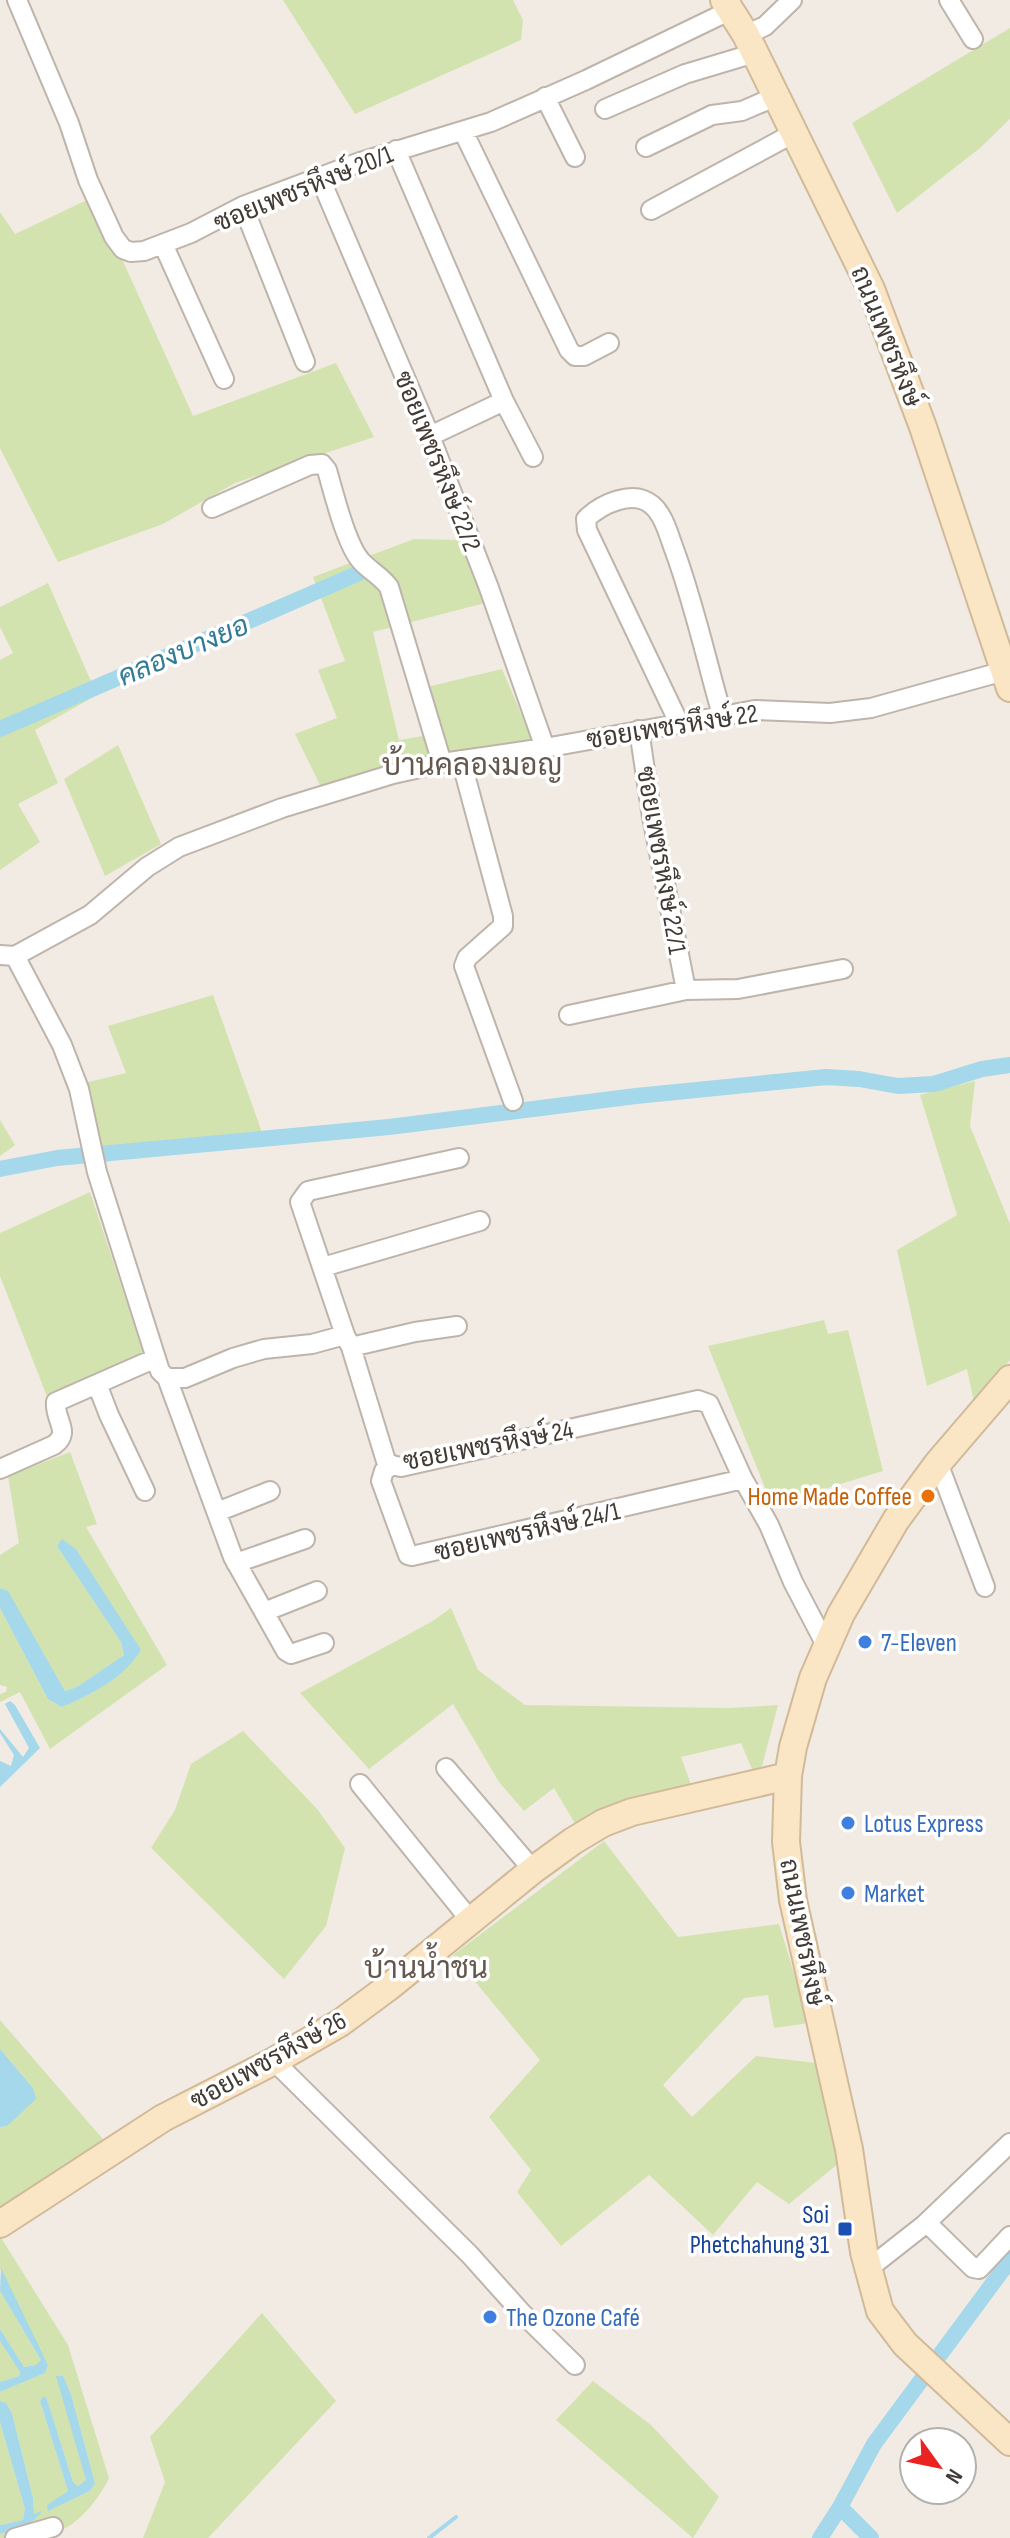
<svg xmlns="http://www.w3.org/2000/svg" width="1010" height="2538" font-family="'Sofia Sans Condensed',Sarabun,sans-serif">
<style>
.green{fill:#d3e3af;fill-rule:evenodd}
.water{fill:#a4d8ea}
.lines{fill:none;stroke-linecap:round;stroke-linejoin:round}
.stream{stroke:#a4d8ea;stroke-width:4}
.canal{stroke:#a4d8ea;stroke-width:16}
.street-casing{stroke:#beb4ab;stroke-width:22}
.secondary-casing{stroke:#d1ba99;stroke-width:30}
.street{stroke:#fff;stroke-width:18}
.secondary{stroke:#fae5c5;stroke-width:26}
.food-dot{fill:#e8710a;stroke:#fff;stroke-width:3}
.shop-dot{fill:#3f7fe0;stroke:#fff;stroke-width:3}
.transit-dot{fill:#1a4fb4;stroke:#fff;stroke-width:3}
.labels{text-anchor:middle;stroke-width:7;stroke-linejoin:round;paint-order:stroke}
.street-label{font-size:26px;fill:#423b35;stroke:#fff}
.food-label{font-size:26px;fill:#c56008;stroke:#fff;text-anchor:end}
.shop-label{font-size:26px;fill:#366cbe;stroke:#fff;text-anchor:start}
.transit-label{font-size:26px;fill:#164399;stroke:#fff;text-anchor:end}
.water-label{font-size:28px;font-style:italic;fill:#327b97;stroke:#fff}
.quarter-label{font-size:30px;fill:#64574d;stroke:#fff}
</style>
<rect width="100%" height="100%" fill="#f1ebe4"/>
<path class="green" d="M 283,0 L 513,0 L 523,20 L 521,40 L 355,114 Z
M 1010,28 L 1010,119 L 980,148 L 897,213 L 852,123 Z
M 87,200 L 122,259 L 193,416 L 336,363 L 374,437 L 235,483 L 163,524 L 58,562 L 0,448 L 0,212 L 15,234 Z
M 414,539 L 461,540 L 485,603 L 373,632 L 399,740 L 429,735 L 417,694 L 431,686 L 502,669 L 534,744 L 388,769 L 320,785 L 295,734 L 337,718 L 318,670 L 345,661 L 313,577 Z
M 48,583 L 97,695 L 35,730 L 58,783 L 18,804 L 40,842 L 0,870 L 0,660 L 13,653 L 0,627 L 0,607 Z
M 118,745 L 161,844 L 105,876 L 64,779 Z
M 213,995 L 264,1138 L 260,1144 L 101,1157 L 84,1083 L 126,1073 L 108,1026 Z
M 975,1081 L 970,1126 L 1010,1224 L 1010,1360 L 974,1402 L 967,1369 L 927,1386 L 897,1250 L 957,1215 L 920,1095 Z
M 0,1120 L 15,1145 L 0,1156 Z
M 90,1192 L 144,1354 L 48,1399 L 0,1276 L 0,1233 Z
M 824,1320 L 828,1334 L 848,1330 L 883,1471 L 772,1505 L 708,1346 Z
M 70,1452 L 97,1524 L 86,1527 L 167,1665 L 50,1749 L 20,1692 L 0,1702 L 0,1694 L 6,1692 L 7,1687 L 0,1685 L 0,1608 L 48,1699 L 62,1707 C 91,1695 124,1678 140,1650 L 76,1549 L 63,1540 L 57,1546 L 121,1642 L 124,1655 L 77,1687 L 65,1691 L 8,1592 L 0,1588 L 0,1555 L 19,1543 L 8,1476 Z
M 451,1608 L 478,1670 L 525,1705 L 730,1708 L 778,1705 L 761,1770 L 752,1769 L 741,1743 L 681,1757 L 692,1787 L 577,1827 L 554,1788 L 524,1811 L 499,1782 L 453,1704 L 369,1769 L 300,1693 L 431,1622 Z
M 243,1731 L 318,1810 L 345,1848 L 326,1926 L 284,1979 L 151,1848 L 175,1810 L 191,1764 Z
M 604,1841 L 678,1937 L 779,1924 L 809,2023 L 774,2028 L 768,1995 L 744,1998 L 663,2085 L 692,2117 L 756,2056 L 817,2063 L 839,2163 L 789,2204 L 757,2182 L 713,2235 L 649,2175 L 561,2246 L 517,2192 L 531,2170 L 489,2117 L 540,2060 L 453,1955 Z
M 0,2020 L 108,2145 L 0,2218 L 0,2127 L 7,2126 L 33,2088 L 0,2049 Z
M 0,2236 L 68,2345 L 109,2478 C 102,2494 84,2517 69,2526 C 51,2537 20,2538 0,2538 L 0,2534 L 20,2528 L 40,2512 L 34,2514 L 33,2498 L 12,2413 L 6,2403 L 0,2401 L 0,2392 L 45,2373 L 48,2365 L 0,2269 ZM 62,2376 L 71,2394 L 95,2483 L 90,2491 L 49,2510 L 48,2505 L 68,2491 L 40,2401 L 44,2397 L 47,2399 L 73,2482 L 78,2486 L 86,2480 Z
M 0,2291 L 41,2360 L 37,2365 L 24,2367 L 0,2329 Z
M 262,2313 L 336,2401 L 208,2538 L 143,2538 L 165,2482 L 150,2437 Z
M 0,2341 L 20,2372 L 19,2376 L 0,2382 Z
M 593,2381 L 651,2425 L 719,2497 L 693,2538 L 556,2420 Z
M 0,2422 L 25,2509 L 23,2520 L 0,2525 Z"/>
<path class="water" d="M 62,1539 L 76,1549 L 141,1650 C 124,1678 91,1695 62,1707 L 48,1699 L 0,1608 L 0,1588 L 8,1591 L 65,1691 L 77,1687 L 124,1655 L 121,1642 L 57,1546 Z
M 10,1701 L 15,1705 L 40,1748 L 0,1787 L 0,1761 L 11,1766 L 14,1755 L 0,1733 L 0,1729 L 23,1757 L 29,1748 L 5,1704 Z
M 0,2049 L 33,2088 L 36,2099 L 7,2126 L 0,2127 Z
M 1,2268 L 48,2365 L 45,2373 L 0,2392 L 0,2382 L 19,2376 L 20,2372 L 0,2341 L 0,2329 L 24,2367 L 36,2365 L 41,2360 L 0,2291 Z
M 56,2376 L 63,2376 L 71,2394 L 95,2483 L 90,2491 L 48,2511 L 47,2505 L 68,2491 L 40,2401 L 44,2396 L 47,2399 L 73,2482 L 78,2486 L 86,2480 Z
M 0,2401 L 6,2403 L 12,2413 L 33,2498 L 34,2514 L 42,2511 C 33,2525 15,2530 0,2534 L 0,2525 L 23,2520 L 25,2509 L 0,2422 Z"/>
<g class="lines">
<path class="stream" d="M 429,2538 L 456,2517"/>
<path class="canal" d="M 0,729 L 366,570
M 0,1169 L 57,1158 L 389,1127 L 636,1096 L 826,1077 L 859,1079 L 898,1086 L 934,1084 L 982,1069 L 1010,1065
M 840,2507 L 871,2538
M 820,2538 L 840,2507 L 874,2444 L 1010,2260"/>
<g class="street-casing">
<path id="street" d="M 17,0 L 69,123 L 88,180 L 114,237 L 123,249 L 131,252 L 144,251 L 191,233 L 243,206 L 360,162 L 491,122 L 586,80 L 731,10
M 949,0 L 973,39
M 746,35 L 765,26 L 792,0
M 545,97 L 575,157
M 605,109 L 685,74 L 755,53
M 463,131 L 569,350 L 575,356 L 584,356 L 609,343
M 646,147 L 712,115 L 742,111 L 777,96
M 396,150 L 504,401 L 430,436
M 320,178 L 430,436 L 489,588 L 545,748
M 243,206 L 305,362
M 651,210 L 794,133
M 163,244 L 224,379
M 504,401 L 533,457
M 212,508 L 310,465 L 322,464 L 327,470 C 334,494 346,544 361,561 C 370,571 381,576 389,587 L 442,763
M 679,723 L 587,530 L 586,519 C 601,504 633,489 652,505 C 664,515 669,536 674,549 C 694,603 706,659 722,715
M 639,730 L 652,817 L 686,990
M 461,760 L 503,916 L 503,926 L 467,958 L 464,966 L 513,1101
M 0,955 L 15,956 L 90,915 L 147,867 L 179,847 L 282,808 L 393,774 L 442,763 L 545,748 L 755,710 L 830,713 L 871,708 L 1004,671
M 15,956 L 62,1045 L 79,1089 L 97,1172 L 160,1371 L 167,1378 L 185,1378 L 233,1358 L 264,1349 L 312,1344 L 345,1335
M 569,1015 L 686,990 L 738,989 L 843,969
M 459,1158 L 317,1189 L 308,1191 L 300,1202 L 345,1335 L 351,1347 L 386,1461 L 392,1465 L 401,1467 L 698,1400 L 709,1404 L 743,1479 L 769,1525 L 793,1582 L 827,1647
M 323,1267 L 480,1221
M 351,1347 L 415,1332 L 457,1326
M 167,1378 L 233,1557 L 286,1651 L 291,1654 L 324,1643
M 97,1384 L 109,1415 L 145,1491
M 938,1463 L 985,1587
M 392,1465 L 384,1471 L 381,1481 L 408,1555 L 412,1556 L 743,1479
M 0,1469 L 54,1445 C 72,1432 54,1420 56,1402 L 156,1358
M 217,1512 L 270,1491
M 236,1563 L 305,1539
M 264,1612 L 317,1591
M 446,1768 L 533,1870
M 360,1784 L 471,1921
M 274,2061 L 470,2255 L 522,2313 L 575,2365
M 927,2223 L 973,2268 L 979,2269 L 1010,2236
M 868,2269 L 924,2225 L 1010,2143
M 15,2538 L 53,2527"/>
</g>
<g class="secondary-casing">
<path id="secondary" d="M 724,0 L 746,35 L 871,289 L 923,427 L 1010,688
M 1010,1379 L 938,1463 L 896,1520 L 841,1614 L 813,1678 L 793,1747 L 788,1776 L 786,1842 L 793,1900 L 849,2149 L 864,2252 L 880,2311 L 905,2344 L 1010,2442
M 0,2224 L 163,2118 L 274,2061 L 340,2023 L 390,1986 L 533,1870 L 573,1841 L 603,1823 L 632,1812 L 788,1776"/>
</g>
<use href="#street" class="street"/>
<use href="#secondary" class="secondary"/>
</g>
<circle class="food-dot" cx="928" cy="1496" r="8"/>
<g class="shop-dot">
<circle cx="865" cy="1642" r="8"/>
<circle cx="848" cy="1823" r="8"/>
<circle cx="848" cy="1893" r="8"/>
<circle cx="490" cy="2317" r="8"/>
</g>
<rect class="transit-dot" x="837" y="2221" width="16" height="16" rx="4"/>
<g class="labels">
<g class="street-label">
<text transform="translate(303 188) rotate(-22)" y="9">ซอยเพชรหึงษ์ 20/1</text>
<text transform="translate(887 336) rotate(68)" y="9">ถนนเพชรหึงษ์</text>
<text transform="translate(438 461) rotate(68)" y="9">ซอยเพชรหึงษ์ 22/2</text>
<text transform="translate(672 726) rotate(-9)" y="9">ซอยเพชรหึงษ์ 22</text>
<text transform="translate(662 860) rotate(80)" y="9">ซอยเพชรหึงษ์ 22/1</text>
<text transform="translate(488 1445) rotate(-11)" y="9">ซอยเพชรหึงษ์ 24</text>
<text transform="translate(527 1531) rotate(-13)" y="9">ซอยเพชรหึงษ์ 24/1</text>
<text transform="translate(803 1932) rotate(79)" y="9">ถนนเพชรหึงษ์</text>
<text transform="translate(268 2060) rotate(-29)" y="9">ซอยเพชรหึงษ์ 26</text>
</g>
<g class="food-label">
<text x="912" y="1505">Home Made Coffee</text>
</g>
<g class="shop-label">
<text x="881" y="1651">7-Eleven</text>
<text x="864" y="1832">Lotus Express</text>
<text x="864" y="1902">Market</text>
<text x="506" y="2326">The Ozone Café</text>
</g>
<g class="transit-label">
<text x="829" y="2223">Soi<tspan x="829" dy="30">Phetchahung 31</tspan></text>
</g>
<g class="water-label">
<text transform="translate(183 650) rotate(-23)" y="10">คลองบางยอ</text>
</g>
<g class="quarter-label">
<text x="472" y="775">บ้านคลองมอญ</text>
<text x="426" y="1978">บ้านน้ำชน</text>
</g>
</g>
<g transform="translate(938 2466) rotate(123)"><circle r="38" fill="#ffffff" stroke="#b3b1ae" stroke-width="2"/>
<path d="M0-6L14 30L0 20L-14 30Z" fill="#ea2222"/>
<text y="-12" font-size="22" font-weight="bold" text-anchor="middle" fill="#423b35">N</text>
</g>
</svg>
